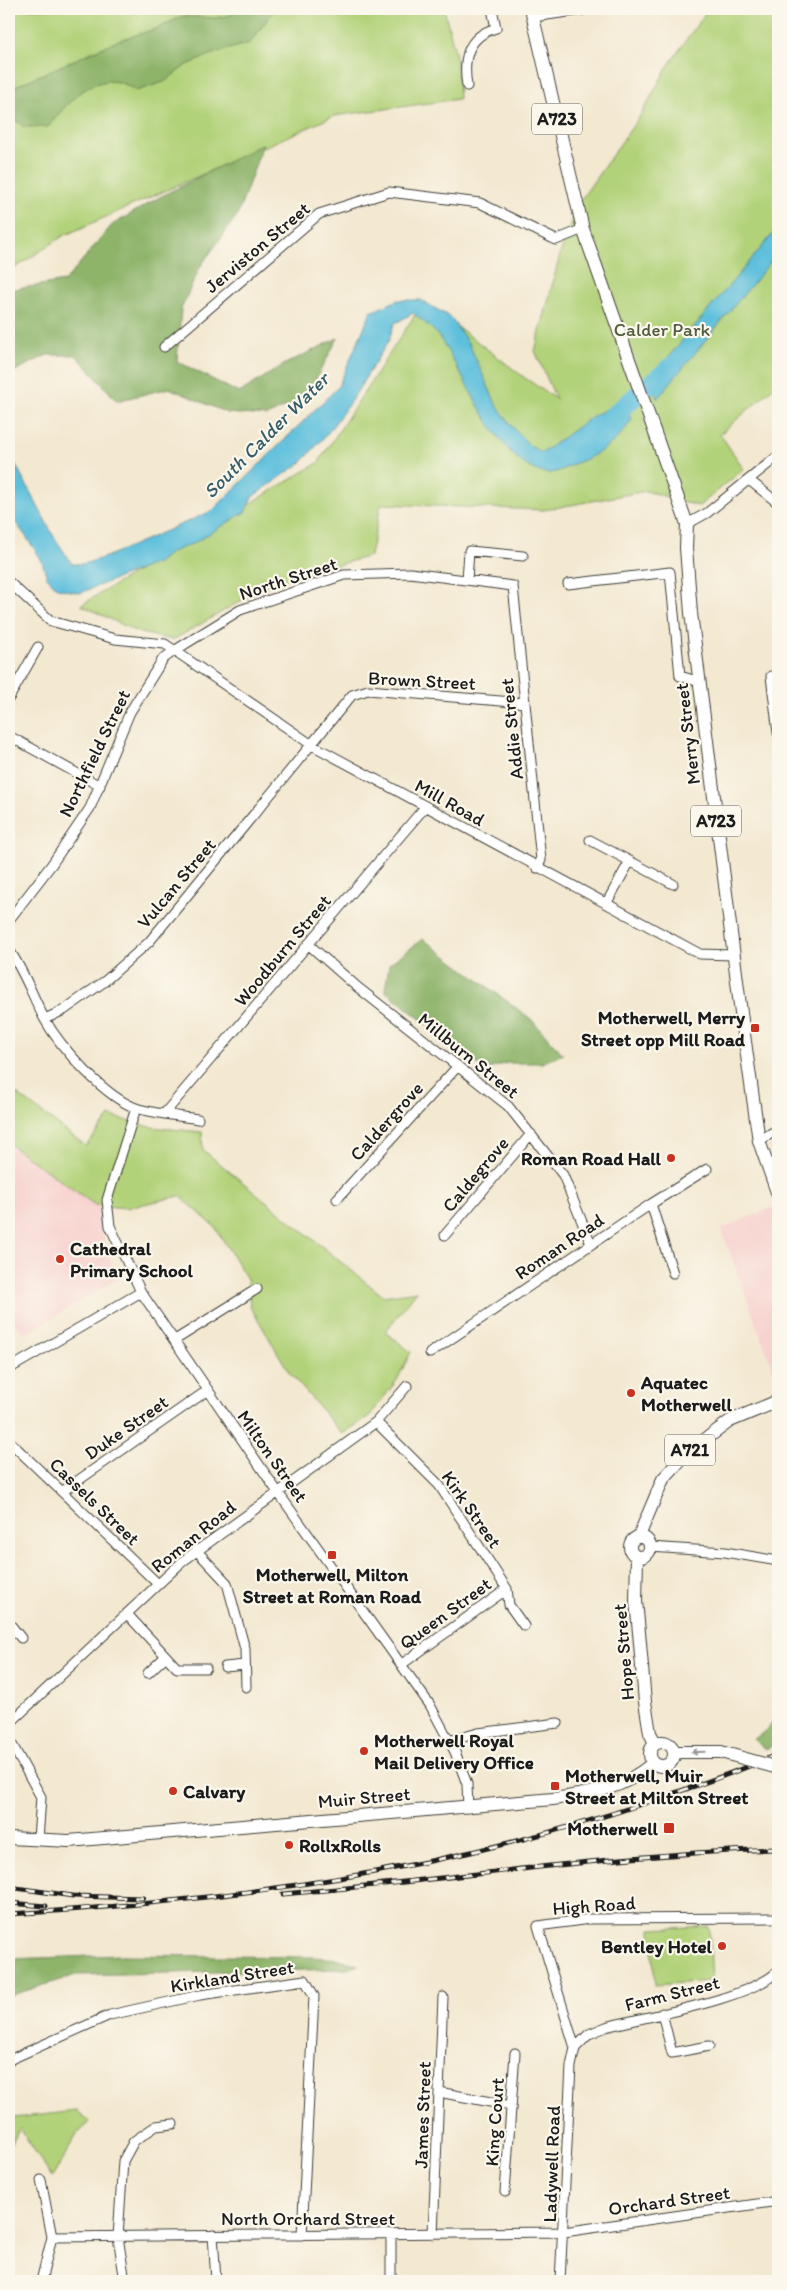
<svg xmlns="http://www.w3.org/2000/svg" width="787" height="2290" font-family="Itim,sans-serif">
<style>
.built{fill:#f7d0cd}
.green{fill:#b2d279;stroke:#67774a}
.forest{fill:#8db469;stroke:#546842}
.water{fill:#5dbfdc;stroke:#3c6e7c}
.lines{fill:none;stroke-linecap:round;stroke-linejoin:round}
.river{stroke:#5dbfdc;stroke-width:19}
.minor-casing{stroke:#3c3b37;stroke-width:11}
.primary-casing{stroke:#3c3b37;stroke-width:14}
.minor{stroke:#fff;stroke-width:9}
.primary{stroke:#fff;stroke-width:12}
.rail-casing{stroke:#1c1c1c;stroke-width:5}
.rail{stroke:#fbf7ec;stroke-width:3;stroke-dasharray:9;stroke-linecap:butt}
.primary-bridge-casing{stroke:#3c3b37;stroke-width:14;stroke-linecap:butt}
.primary-bridge{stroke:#fff;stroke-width:12}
.oneway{fill:#999}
.poi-dot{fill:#c8321e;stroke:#fbf7ec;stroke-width:2}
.labels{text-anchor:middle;stroke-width:4.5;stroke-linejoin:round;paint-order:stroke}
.shield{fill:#fbf7ec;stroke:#5f5e5a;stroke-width:1}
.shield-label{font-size:18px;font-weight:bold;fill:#1c1c1c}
.street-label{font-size:19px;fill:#1c1c1c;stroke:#fbf7ec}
.park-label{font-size:19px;fill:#505c3d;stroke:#fbf7ec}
.poi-label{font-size:19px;font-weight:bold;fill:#1c1c1c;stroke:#fbf7ec;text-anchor:start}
.water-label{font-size:20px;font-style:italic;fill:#365d69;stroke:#fbf7ec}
</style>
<rect width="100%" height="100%" fill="#fbf7ec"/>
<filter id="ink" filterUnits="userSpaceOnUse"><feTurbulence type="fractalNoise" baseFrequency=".02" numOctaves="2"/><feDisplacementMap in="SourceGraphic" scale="10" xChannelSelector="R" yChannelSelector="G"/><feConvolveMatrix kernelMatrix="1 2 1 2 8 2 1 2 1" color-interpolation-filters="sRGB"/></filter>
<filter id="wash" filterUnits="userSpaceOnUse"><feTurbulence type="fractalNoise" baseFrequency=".0096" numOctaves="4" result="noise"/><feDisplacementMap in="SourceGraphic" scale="20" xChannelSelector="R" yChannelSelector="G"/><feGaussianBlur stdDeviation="1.12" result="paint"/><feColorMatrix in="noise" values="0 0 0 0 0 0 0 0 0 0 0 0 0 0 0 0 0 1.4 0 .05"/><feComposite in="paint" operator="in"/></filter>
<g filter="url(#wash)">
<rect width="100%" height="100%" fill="#f3e8d0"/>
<path class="built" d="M 778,1140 L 778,1173 L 768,1148 Z
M 9,1145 L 63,1175 L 103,1185 L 99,1212 L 104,1240 L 117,1279 L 26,1334 L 9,1319 Z
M 778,1205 L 778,1383 L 721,1229 Z"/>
<path class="green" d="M 9,9 L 444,9 L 457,60 L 459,99 L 334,116 L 63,236 L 9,272 Z
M 708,9 L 778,9 L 778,384 L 720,434 L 744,469 L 699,506 L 646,491 L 544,510 L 381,504 L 370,556 L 272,583 L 173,640 L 137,632 L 81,605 L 318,463 L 424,301 L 525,378 L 556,399 L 535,351 L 561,251 L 577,205 L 642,113 L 668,66 Z
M 9,1088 L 86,1146 L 110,1116 L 151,1127 L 202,1132 L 203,1150 L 383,1296 L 417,1291 L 385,1332 L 411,1352 L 397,1380 L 369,1417 L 342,1434 L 289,1372 L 250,1306 L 247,1279 L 215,1227 L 180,1196 L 126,1208 L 95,1205 L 9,1144 Z
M 709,1926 L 712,1981 L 655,1985 L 651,1929 Z
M 77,2111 L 90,2121 L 75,2137 L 52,2178 L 20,2128 L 9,2149 L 9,2125 L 13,2118 Z"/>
<path class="forest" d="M 238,9 L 275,9 L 250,43 L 215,53 L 185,66 L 164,82 L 136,91 C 131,88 124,83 118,82 C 88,76 65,106 48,127 L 24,127 L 9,115 L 9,89 L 119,40 L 156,29 L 183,16 L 215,18 L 231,15 Z
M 263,144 L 238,214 L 200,267 L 181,309 L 177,361 L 239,393 L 285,364 L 338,338 L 306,397 L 267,416 L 227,413 L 169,388 L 117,401 L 76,355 L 47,355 L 9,374 L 9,290 L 65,281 L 112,225 L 158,198 Z
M 423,939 L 531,1019 L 563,1054 L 542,1063 L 507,1063 L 485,1070 L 385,991 L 389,964 Z
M 778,1700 L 778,1743 L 765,1749 L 753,1739 C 774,1727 773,1722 778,1700 Z
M 122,1955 L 313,1957 L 339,1959 L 358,1965 L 348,1969 L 76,1975 L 9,1996 L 9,1959 Z"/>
<path class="water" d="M 778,228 L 778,253 L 657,399 L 653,375 Z
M 398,300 L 421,300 L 450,317 L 469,344 L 496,404 L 514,429 L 530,446 L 542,453 L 593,416 L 620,402 L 632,419 C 620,440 599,455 576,463 C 569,466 559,472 551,473 C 502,476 462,366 436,333 C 430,326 420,319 413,313 L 394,324 L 389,340 L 353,398 L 327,434 L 301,463 L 252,497 L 245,512 L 194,543 L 170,553 L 159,562 L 80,593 L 57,588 L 47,577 L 41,559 L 27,538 L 16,523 L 9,517 L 9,452 L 53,535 L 72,564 L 83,564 L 106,557 L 212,511 L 338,387 L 371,312 Z"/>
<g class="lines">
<path class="river" d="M 605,422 L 672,366"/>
</g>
</g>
<g filter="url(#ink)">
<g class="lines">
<g class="minor-casing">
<path id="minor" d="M 533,17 L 589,9
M 467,86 C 463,60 466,37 496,28 L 492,9
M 164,347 L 319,214 L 389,192 L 480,203 L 556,240 L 583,229
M 749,480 L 778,503
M 687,524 L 707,513 L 778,456
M 467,580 L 469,551 L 523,556
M 9,582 L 51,621 L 115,639 L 165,644 L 312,745 L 700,954 L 733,955
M 568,584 L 670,572 L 680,676 L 700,682
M 778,675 L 771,676 L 778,733
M 9,698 L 38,647
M 9,736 L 100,786
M 590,840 L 673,884
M 606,904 L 630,861
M 9,920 L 52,864 L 90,808 L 130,712 L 163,659 L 174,651 L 240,610 L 344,575 L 410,573 L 513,586 L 541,860 L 537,868
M 308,944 L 356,986 L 508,1106 L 563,1175 L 591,1244
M 9,950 C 24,971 32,995 44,1018 C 60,1047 106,1099 139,1109 C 158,1114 179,1116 198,1119
M 45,1019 L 64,1010 L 105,981 L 149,942 L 352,695 L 368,690 L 525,703
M 136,1108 L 107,1200 L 110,1226 L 141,1292 L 277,1491 L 430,1705 L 455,1752 L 467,1784 L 468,1808
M 164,1114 L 425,807
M 759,1141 L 778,1129
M 337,1199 L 458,1066
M 651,1204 L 673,1273
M 445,1235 L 531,1134
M 175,1340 L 257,1289
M 430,1353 L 651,1204 L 707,1169
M 9,1372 L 12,1367 L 141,1292
M 376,1422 L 439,1485 L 507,1589 L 509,1605 L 524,1626
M 9,1441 L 158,1584
M 63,1491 L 208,1390
M 650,1547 L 725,1552 L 778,1561
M 196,1550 L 227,1583 L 245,1649 L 246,1687
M 127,1614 L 177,1668 L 206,1668
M 9,1623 L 21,1638
M 402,1664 L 507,1589
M 225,1667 L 245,1665
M 148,1673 L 166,1656
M 9,1724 L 183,1561 L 376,1422 L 407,1386
M 9,1739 L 41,1797 L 38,1840
M 449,1741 L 478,1733 L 558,1723
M 662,2013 L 672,2053 L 709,2046
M 575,2048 L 538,1926 L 590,1919 L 778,1918
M 575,2048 L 589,2034 L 606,2027 C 647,2016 751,1999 778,1971
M 9,2060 L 110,2015 L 200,1995 L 305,1980 L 314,1996 L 302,2235
M 439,2092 L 511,2106
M 41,2180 L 52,2237
M 505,2192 L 515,2053
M 391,2234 L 391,2281
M 433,2234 L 443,1997
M 213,2235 L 216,2281
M 41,2281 L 52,2237 L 564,2232 L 778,2201
M 125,2281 L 118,2237 L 123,2161 L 134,2141 L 156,2126 L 173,2124
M 560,2281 L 571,2066 L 575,2048"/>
</g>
<g class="primary-casing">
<path id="primary" d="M 531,9 L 583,229 L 687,524 L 686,548 L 691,613 L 741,1013 L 759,1141 L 778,1195
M 639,1536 L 663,1479 L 687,1453 L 730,1421 L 778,1401
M630 1547a10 10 0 1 1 20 0a10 10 0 1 1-20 0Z
M 637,1557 L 636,1601 L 640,1643 L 645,1702 L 650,1733 L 655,1743
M650 1754a12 12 0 1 1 24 0a12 12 0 1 1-24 0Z
M 674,1752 L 721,1752
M 9,1838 L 69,1841 L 553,1799 C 592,1793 622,1790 653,1763"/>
</g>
<use href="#minor" class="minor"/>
<use href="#primary" class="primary"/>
<g class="rail-casing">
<path id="rail" d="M 9,1887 L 73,1896 L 143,1898
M 283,1894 C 448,1880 612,1854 778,1849
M 9,1903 L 46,1906
M 9,1914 C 225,1901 442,1872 648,1802 C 692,1787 736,1773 778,1754"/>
</g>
<use href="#rail" class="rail"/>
<g class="primary-bridge-casing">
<path id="primary-bridge" d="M 721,1752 L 778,1768"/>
</g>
<use href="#primary-bridge" class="primary-bridge"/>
</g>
<defs><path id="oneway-solid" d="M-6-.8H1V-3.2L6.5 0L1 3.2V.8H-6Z" transform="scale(1.25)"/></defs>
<use class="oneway" href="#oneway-solid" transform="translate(698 1752) rotate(179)"/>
</g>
<g class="poi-dot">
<rect x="750" y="1023" width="10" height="10" rx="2.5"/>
<circle cx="671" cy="1158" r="5"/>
<circle cx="60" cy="1259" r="5"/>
<circle cx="631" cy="1393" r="5"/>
<rect x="327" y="1550" width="10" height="10" rx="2.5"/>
<circle cx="364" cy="1751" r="5"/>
<rect x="550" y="1781" width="10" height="10" rx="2.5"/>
<circle cx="173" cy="1791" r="5"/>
<rect x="663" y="1822" width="12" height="12" rx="2.5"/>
<circle cx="289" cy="1845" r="5"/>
<circle cx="722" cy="1946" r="5"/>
</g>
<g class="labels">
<g class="shield">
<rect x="532" y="103.5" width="50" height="31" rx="4"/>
<rect x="691" y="805.5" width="50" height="31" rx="4"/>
<rect x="665" y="1434.5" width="50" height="31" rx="4"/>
</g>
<g class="shield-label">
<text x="557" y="125">A723</text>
<text x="716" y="827">A723</text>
<text x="690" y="1456">A721</text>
</g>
<g class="street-label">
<text transform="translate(257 247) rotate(-40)" y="7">Jerviston Street</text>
<text transform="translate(288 578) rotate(-18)" y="7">North Street</text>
<text transform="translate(422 680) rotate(3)" y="7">Brown Street</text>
<text transform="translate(511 729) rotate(-96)" y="7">Addie Street</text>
<text transform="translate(687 734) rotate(-97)" y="7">Merry Street</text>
<text transform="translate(94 753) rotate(-64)" y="7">Northfield Street</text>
<text transform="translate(450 802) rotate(29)" y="7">Mill Road</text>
<text transform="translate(176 883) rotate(-50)" y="7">Vulcan Street</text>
<text transform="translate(282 950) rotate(-50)" y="7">Woodburn Street</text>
<text transform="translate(469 1055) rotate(39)" y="7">Millburn Street</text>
<text transform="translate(386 1121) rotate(-48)" y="7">Caldergrove</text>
<text transform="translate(475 1174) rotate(-50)" y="7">Caldegrove</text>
<text transform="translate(559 1246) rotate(-34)" y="7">Roman Road</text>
<text transform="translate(126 1427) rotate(-35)" y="7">Duke Street</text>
<text transform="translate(273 1456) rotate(55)" y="7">Milton Street</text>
<text transform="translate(95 1501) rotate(44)" y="7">Cassels Street</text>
<text transform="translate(472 1509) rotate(55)" y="7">Kirk Street</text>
<text transform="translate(193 1536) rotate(-39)" y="7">Roman Road</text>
<text transform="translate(445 1613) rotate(-36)" y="7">Queen Street</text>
<text transform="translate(623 1652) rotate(-95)" y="7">Hope Street</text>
<text transform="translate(364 1797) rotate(-5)" y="7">Muir Street</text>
<text transform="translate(594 1905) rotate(-4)" y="7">High Road</text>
<text transform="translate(232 1976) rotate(-9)" y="7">Kirkland Street</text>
<text transform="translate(672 1993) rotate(-14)" y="7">Farm Street</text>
<text transform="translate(422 2115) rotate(-88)" y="7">James Street</text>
<text transform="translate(494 2122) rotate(-86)" y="7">King Court</text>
<text transform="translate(551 2164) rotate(-88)" y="7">Ladywell Road</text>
<text transform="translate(669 2200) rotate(-8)" y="7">Orchard Street</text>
<text x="308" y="2225">North Orchard Street</text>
</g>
<g class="park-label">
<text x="662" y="336">Calder Park</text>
</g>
<g class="poi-label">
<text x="745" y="1024" text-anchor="end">Motherwell, Merry<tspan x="745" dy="22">Street opp Mill Road</tspan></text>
<text x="661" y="1165" text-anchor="end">Roman Road Hall</text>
<text x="70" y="1255">Cathedral<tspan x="70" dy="22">Primary School</tspan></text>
<text x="641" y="1389">Aquatec<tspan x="641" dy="22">Motherwell</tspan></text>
<text x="332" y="1581" text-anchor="middle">Motherwell, Milton<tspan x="332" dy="22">Street at Roman Road</tspan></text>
<text x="374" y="1747">Motherwell Royal<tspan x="374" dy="22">Mail Delivery Office</tspan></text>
<text x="565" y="1782">Motherwell, Muir<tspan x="565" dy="22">Street at Milton Street</tspan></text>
<text x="183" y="1798">Calvary</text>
<text x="658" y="1835" text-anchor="end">Motherwell</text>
<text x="299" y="1852">RollxRolls</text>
<text x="712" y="1953" text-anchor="end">Bentley Hotel</text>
</g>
<g class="water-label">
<text transform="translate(266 435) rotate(-45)" y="7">South Calder Water</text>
</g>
</g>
<rect width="787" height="2290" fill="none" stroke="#fbf7ec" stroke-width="30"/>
</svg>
